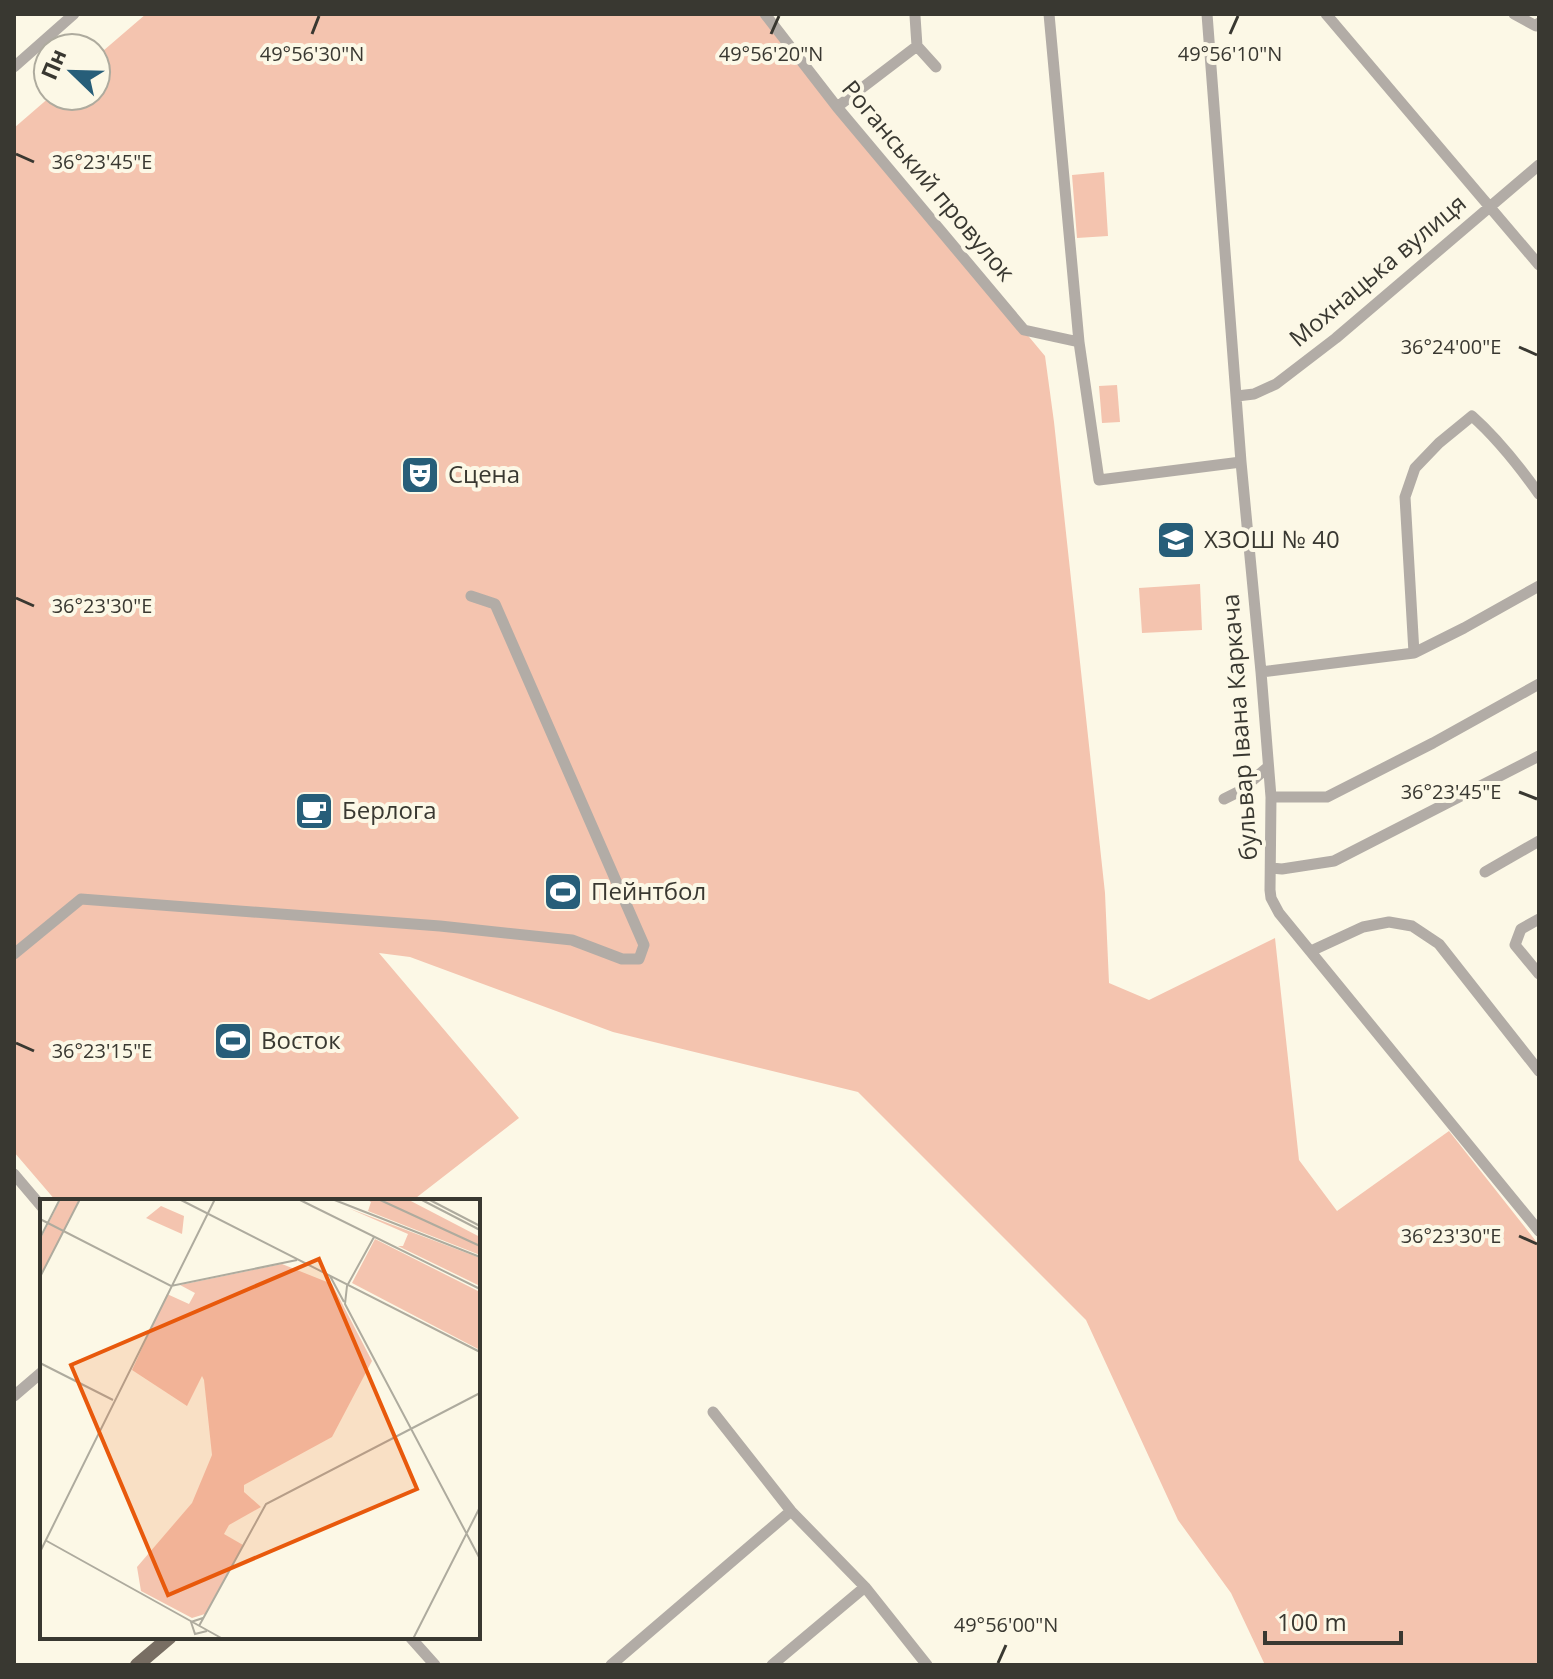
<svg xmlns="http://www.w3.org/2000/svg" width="1553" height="1679" font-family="'Open Sans',sans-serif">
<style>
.green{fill:#f4c4af}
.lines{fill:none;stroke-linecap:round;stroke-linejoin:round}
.minor{stroke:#b2aca6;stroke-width:11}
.major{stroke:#786e63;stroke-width:14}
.ticks{fill:none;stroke:#393831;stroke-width:3}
.labels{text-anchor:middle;stroke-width:8;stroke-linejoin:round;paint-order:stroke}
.street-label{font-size:24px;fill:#393831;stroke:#fcf8e6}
.poi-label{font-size:24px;fill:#393831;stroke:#fcf8e6;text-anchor:start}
.inset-road{fill:none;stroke:#aeab9e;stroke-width:2}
.view{fill:#e8590c;fill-opacity:0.15;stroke:#e8590c;stroke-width:4}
.inset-edge{fill:none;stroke:#393831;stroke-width:4}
.ticks-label{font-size:20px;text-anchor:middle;fill:#393831;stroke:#fcf8e6;stroke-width:8;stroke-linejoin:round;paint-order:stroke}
</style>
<rect width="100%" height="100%" fill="#fcf8e6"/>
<path class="green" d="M 146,14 L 759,14 L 1045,356 L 1054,422 L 1105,893 L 1109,983 L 1149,1000 L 1275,938 L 1299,1160 L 1337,1211 L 1449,1131 L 1539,1245 L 1539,1665 L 1265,1665 L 1231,1593 L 1178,1520 L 1086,1320 L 858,1092 L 613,1032 L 410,957 L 379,953 L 519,1118 L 412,1201 L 56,1201 L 14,1152 L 14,128 L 51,96 L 96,96 L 96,57 Z
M 1104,172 L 1108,236 L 1077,238 L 1072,175 Z
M 1117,385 L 1120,422 L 1102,423 L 1099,386 Z
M 1200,584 L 1202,630 L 1142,633 L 1139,588 Z"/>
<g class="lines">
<path class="minor" d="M 765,14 L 837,107 L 1024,330 L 1079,342
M 1049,14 L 1079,342 L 1099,480 L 1241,462
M 1207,14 L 1241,462 L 1261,672 L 1271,797 L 1270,890 L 1271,898 L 1279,913 L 1539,1231
M 1326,14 L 1539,265
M 1514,14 L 1536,26 L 1539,23
M 915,16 L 917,46 L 936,67
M 14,67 L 74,14
M 837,107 L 917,46
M 1237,396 L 1254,394 L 1276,384 L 1336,338 L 1539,165
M 1414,653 L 1405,497 L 1415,468 L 1439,443 L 1472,416 C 1498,439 1519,466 1539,494
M 1261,672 L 1414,653 L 1464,628 L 1539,586
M 1271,797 L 1327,797 L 1433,743 L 1539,684
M 1224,799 L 1240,791 L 1268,767
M 1271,868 L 1282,869 L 1334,861 L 1539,756
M 1485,872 L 1539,841
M 1539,919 L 1521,929 L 1515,945 L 1539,974
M 1311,951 L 1363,927 L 1389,922 L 1412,926 L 1439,944 L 1539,1071
M 14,954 L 81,899 L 440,926 L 572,940 L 622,959 L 639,959 L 644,945 L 495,604 L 471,596
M 14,1174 L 42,1207
M 14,1396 L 42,1372
M 713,1412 L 791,1511 L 865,1587 L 927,1665
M 410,1637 L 435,1665
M 611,1665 L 791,1511
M 772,1665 L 865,1587"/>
<path class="major" d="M 137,1665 L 170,1637"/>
</g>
<path class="ticks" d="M 312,34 L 319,16M 771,34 L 779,16M 1230,34 L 1238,16M 16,154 L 34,162M 1519,347 L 1537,355M 16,598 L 34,606M 1519,792 L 1537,799M 16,1043 L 34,1051M 1519,1236 L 1537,1244M 998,1663 L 1006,1645"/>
<defs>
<g id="theatre-square" transform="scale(2)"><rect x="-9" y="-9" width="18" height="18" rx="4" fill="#275e79" stroke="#fcf8e6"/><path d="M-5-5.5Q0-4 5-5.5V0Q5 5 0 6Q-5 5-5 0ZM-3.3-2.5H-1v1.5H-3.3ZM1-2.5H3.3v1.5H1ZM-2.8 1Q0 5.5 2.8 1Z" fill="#fff"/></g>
<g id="school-square" transform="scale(2)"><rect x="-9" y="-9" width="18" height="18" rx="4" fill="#275e79" stroke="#fcf8e6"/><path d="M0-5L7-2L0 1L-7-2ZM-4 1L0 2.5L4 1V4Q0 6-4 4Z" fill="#fff"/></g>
<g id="cafe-square" transform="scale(2)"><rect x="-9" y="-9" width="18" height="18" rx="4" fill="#275e79" stroke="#fcf8e6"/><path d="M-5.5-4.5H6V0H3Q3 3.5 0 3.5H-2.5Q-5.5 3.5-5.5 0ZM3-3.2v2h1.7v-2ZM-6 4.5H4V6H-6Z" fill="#fff"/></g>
<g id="stadium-square" transform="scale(2)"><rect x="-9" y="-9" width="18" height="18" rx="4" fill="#275e79" stroke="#fcf8e6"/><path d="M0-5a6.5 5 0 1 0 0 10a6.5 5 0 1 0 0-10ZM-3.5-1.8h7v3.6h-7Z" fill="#fff"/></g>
</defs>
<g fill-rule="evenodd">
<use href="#theatre-square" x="420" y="475"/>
<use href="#school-square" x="1176" y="540"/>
<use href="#cafe-square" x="314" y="811"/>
<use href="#stadium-square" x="563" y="892"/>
<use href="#stadium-square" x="233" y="1041"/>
</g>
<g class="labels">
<g class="street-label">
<text transform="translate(928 181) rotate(50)" y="8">Роганський провулок</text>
<text transform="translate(1378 271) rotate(-40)" y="8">Мохнацька вулиця</text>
<text transform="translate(1240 727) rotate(-94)" y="8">бульвар Івана Каркача</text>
</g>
<g class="poi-label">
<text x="448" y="483">Сцена</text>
<text x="1204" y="548">ХЗОШ № 40</text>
<text x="342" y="819">Берлога</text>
<text x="591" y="900">Пейнтбол</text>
<text x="261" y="1049">Восток</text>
</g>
</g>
<g transform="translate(40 1199)">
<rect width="440" height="440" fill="#fcf8e6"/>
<path d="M 21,0 L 40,0 L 0,78 L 0,41 ZM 326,0 L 367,0 L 440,38 L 440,56 L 328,12 L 331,3 ZM 121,7 L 144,17 L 142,35 L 106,19 ZM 308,9 L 440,59 L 440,87 L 358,47 L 363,47 L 368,35 ZM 335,40 L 440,93 L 440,151 L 312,84 ZM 242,65 L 292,85 L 332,162 L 292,238 L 204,286 L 204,293 L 221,308 L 189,326 L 184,335 L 203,346 L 165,415 L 152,419 L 101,392 L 97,368 L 152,304 L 172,256 L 164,181 L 162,177 L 147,207 L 92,171 L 127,95 L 149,105 L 155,94 L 140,86 Z" fill="#f4c4af"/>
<path class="inset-road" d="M 139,0 L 440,153M 258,0 L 440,90M 292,0 L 440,58M 338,0 L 440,47M 380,0 L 440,31M 388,0 L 440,27M 0,20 L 131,87 L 257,61M 334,38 L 307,87 L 305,105 L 440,360M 0,39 L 20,0M 290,77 L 304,103M 0,78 L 40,0M 0,164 L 73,201M 5,341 L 183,440M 0,353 L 175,0M 163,419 L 151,423 L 155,435 L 167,432M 159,427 L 226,305 L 440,194M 373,440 L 440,308"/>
<path class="view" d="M 279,60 L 377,290 L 128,396 L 31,166 Z"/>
<rect width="440" height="440" class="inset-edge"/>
</g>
<g class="ticks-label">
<text x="312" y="61">49°56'30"N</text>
<text x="771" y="61">49°56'20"N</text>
<text x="1230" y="61">49°56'10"N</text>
<text x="102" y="169">36°23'45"E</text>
<text x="1451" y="354">36°24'00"E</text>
<text x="102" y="613">36°23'30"E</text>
<text x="1451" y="799">36°23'45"E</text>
<text x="102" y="1058">36°23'15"E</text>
<text x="1451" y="1243">36°23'30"E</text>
<text x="1006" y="1632">49°56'00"N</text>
</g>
<rect width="1553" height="1679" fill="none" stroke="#393831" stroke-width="32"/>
<g transform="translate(72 72) rotate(293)"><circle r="38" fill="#fcf8e6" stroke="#aeab9e" stroke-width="2"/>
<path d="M0-6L14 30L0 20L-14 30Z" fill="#275e79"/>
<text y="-12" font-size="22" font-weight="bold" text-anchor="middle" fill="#393831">Пн</text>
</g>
<path d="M1265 1631v12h136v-12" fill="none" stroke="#393831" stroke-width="4"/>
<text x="1277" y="1631" font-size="24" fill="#393831" stroke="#fcf8e6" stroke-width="6" paint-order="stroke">100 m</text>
</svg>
